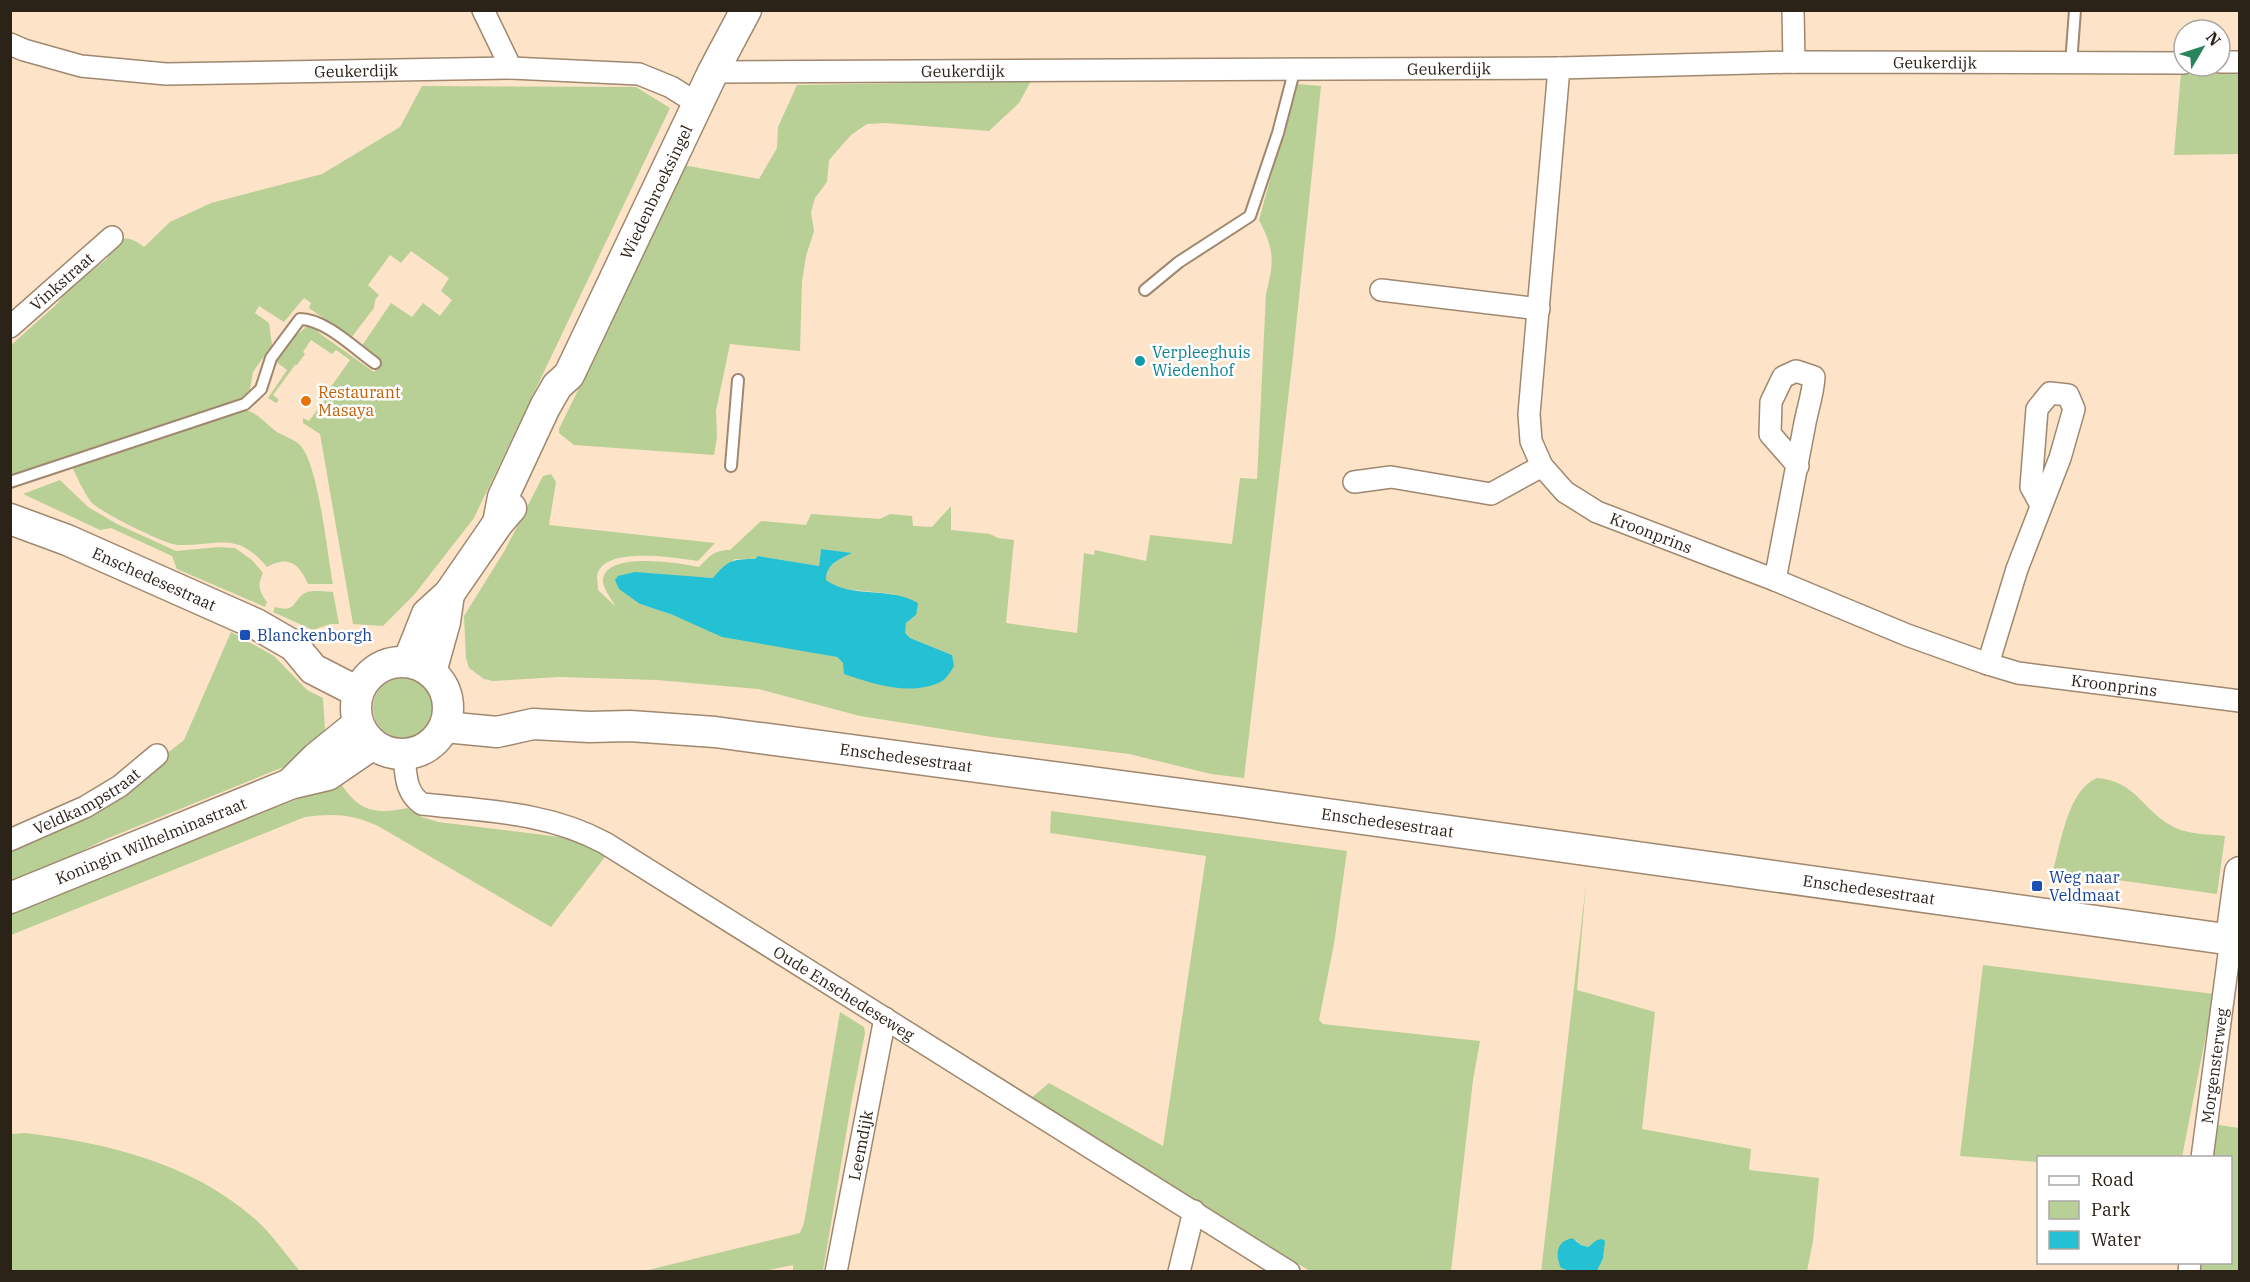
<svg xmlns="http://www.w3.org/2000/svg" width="2250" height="1282" font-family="'IBM Plex Serif',serif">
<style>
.green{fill:#b8d096;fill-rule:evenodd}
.water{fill:#24c0d3}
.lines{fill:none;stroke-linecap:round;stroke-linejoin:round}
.lane-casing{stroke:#9f886f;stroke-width:14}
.street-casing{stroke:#9f886f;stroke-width:24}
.secondary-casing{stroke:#9f886f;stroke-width:33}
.lane{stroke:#fff;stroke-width:10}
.street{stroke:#fff;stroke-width:21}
.secondary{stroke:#fff;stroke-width:30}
.culture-dot{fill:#0f9aa8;stroke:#fff;stroke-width:2}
.food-dot{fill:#e8710a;stroke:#fff;stroke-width:2}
.transit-dot{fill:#1a4fb4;stroke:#fff;stroke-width:2}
.labels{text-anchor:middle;stroke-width:5;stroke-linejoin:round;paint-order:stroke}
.street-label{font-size:16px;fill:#2b2218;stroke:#fff}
.culture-label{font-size:16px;fill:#0d838f;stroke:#fff;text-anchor:start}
.food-label{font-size:16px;fill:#c56008;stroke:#fff;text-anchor:start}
.transit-label{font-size:16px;fill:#164399;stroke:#fff;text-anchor:start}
</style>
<rect width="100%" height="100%" fill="#fde3c8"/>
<path class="green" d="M 2181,73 L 2239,74 L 2239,154 L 2174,155 Z
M 1031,81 L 1019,103 L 989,131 L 885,123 L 867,124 L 851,135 L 829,160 L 827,182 L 815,198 L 811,212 L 814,231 L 806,256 L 802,281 L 800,351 L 730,344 L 716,411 L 717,437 L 714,455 L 574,445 L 559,433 L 559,429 L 619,306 L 665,197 L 683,165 L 759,179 L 777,148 L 778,127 L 797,85 Z
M 1296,84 L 1321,86 L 1293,356 L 1244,778 L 1211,774 L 1129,754 L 992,737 L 860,716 L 758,689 L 657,680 L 560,677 L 493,681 L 484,679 L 469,668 L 466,658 L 464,616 L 505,550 L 543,476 L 551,474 L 556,482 L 549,525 L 715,543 L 698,561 C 677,558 602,545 597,576 C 597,580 598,586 598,590 L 615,606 C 612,599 604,590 603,582 C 602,550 679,563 699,567 C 710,556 714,550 730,550 L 761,521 L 806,525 L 811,514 L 880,519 L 890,514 L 912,516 L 913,526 L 932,527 L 951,506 L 951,530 L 990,534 L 998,538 L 1014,540 L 1006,623 L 1077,633 L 1084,553 L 1094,555 L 1095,550 L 1146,561 L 1150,535 L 1232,544 L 1240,478 L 1257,479 L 1266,294 C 1274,262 1275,251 1259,220 ZM 821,549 L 850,553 C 840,560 826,564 826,580 L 836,588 L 893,594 L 916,615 L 906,623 L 904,634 L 910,638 L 952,655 L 843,663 L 837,657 L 798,649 L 673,615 L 640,604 L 695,577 L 714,578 L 735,559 L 755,559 L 758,556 L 819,566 Z
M 422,86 L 636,87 L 670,108 L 474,518 L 414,595 L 383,626 L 353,624 L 320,434 L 303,423 L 303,418 L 309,421 L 332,390 L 330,388 L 350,360 L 336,350 L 332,354 L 311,340 L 303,352 L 305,354 L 297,365 L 295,365 L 273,395 L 279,400 L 276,403 L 268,398 L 287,370 L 275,361 L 294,332 L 298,334 L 308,325 L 316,328 L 319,333 L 374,372 L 381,362 L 361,347 L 391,303 L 412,317 L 423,303 L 440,316 L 452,300 L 441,291 L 449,278 L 411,251 L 401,263 L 390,255 L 368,285 L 379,295 L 375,300 L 374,308 L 351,338 L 309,308 L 311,303 L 304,298 L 284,322 L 259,306 L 255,313 L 269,323 L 272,345 L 253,372 L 250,389 L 242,402 L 11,476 L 10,346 L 57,304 L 70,286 L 107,259 L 111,243 C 125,236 131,237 144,247 L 170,222 L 211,203 L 322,174 L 400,127 Z
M 244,410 C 257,412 263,421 273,429 C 281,436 294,438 301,446 C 319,468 327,553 333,584 L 308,584 C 299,563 288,555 267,567 C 236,530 219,546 178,545 C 164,544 100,512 91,502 C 83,491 77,477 71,465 Z
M 60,480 L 88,507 L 117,524 L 176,551 L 219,547 L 235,548 L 252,560 L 263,573 C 257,585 259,591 267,602 L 265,607 L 177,569 L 172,556 L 111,528 L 100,530 L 23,494 Z
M 320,591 L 333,592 L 339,624 L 330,624 L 313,630 L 273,612 L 275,607 C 297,613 292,601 305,593 C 308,591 316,591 320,591 Z
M 231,632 L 274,656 L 307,690 L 323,698 L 325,730 L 286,766 L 106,839 L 11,886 L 11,848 L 94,811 L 184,740 Z
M373 708a30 30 0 1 1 60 0a30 30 0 1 1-60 0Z
M 2097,778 C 2135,781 2141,808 2170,825 C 2187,835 2206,834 2225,836 L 2217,894 L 2053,871 C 2061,842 2068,790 2097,778 Z
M 340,782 C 358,811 374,815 407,808 L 422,817 L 438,822 L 576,839 L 608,853 L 551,927 L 378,826 C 353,814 332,813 305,817 L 11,935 L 11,913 Z
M 1051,811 L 1347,851 L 1334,944 L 1319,1020 L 1323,1024 L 1480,1041 L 1473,1080 L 1451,1271 L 1310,1271 L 1181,1194 L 1030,1099 L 1049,1083 L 1163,1146 L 1206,856 L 1050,833 Z
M 1586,884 L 1577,990 L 1655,1012 L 1642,1129 L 1751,1149 L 1749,1170 L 1819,1178 L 1813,1241 L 1807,1271 L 1597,1272 L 1604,1253 L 1590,1245 L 1588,1247 L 1581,1245 L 1576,1240 L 1561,1268 L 1569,1271 L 1541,1272 Z
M 1983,965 L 2214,994 L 2182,1157 L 2038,1158 L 2038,1162 L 1960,1156 Z
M 840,1012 L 864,1027 L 865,1033 L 852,1099 L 823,1271 L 793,1271 L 793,1265 L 760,1272 L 644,1271 L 800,1233 L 804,1223 Z
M 2213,1124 L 2239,1128 L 2239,1271 L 2197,1272 L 2198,1263 L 2230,1262 L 2230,1158 L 2210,1157 Z
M 25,1133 C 106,1143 192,1163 255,1219 C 272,1234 285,1254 300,1271 L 11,1271 L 11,1134 Z"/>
<path class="water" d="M 821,549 L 852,553 C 840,559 826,564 826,580 C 852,599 890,586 918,603 L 916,615 L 906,623 L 905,633 L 910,638 L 952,655 L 954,666 C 951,671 947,678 942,681 C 913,697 873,684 844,674 L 843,663 L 837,657 L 722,637 L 673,615 L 640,604 L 619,589 L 615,580 L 618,576 L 635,572 L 713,578 C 728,560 733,559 755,559 L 758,556 L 819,566 Z
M 1572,1238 L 1581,1245 L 1588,1247 L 1597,1240 L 1602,1239 L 1605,1241 L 1603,1258 L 1597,1271 L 1569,1271 L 1561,1268 C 1555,1255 1556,1242 1572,1238 Z"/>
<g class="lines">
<g class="lane-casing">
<path id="lane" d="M 2071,64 L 2075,10
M 1145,290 L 1179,262 L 1250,216 L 1278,133 L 1295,68
M 731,466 L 738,380
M 10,482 L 245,404 L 261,389 L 271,358 L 300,319 C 325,319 355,349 375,363"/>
</g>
<g class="street-casing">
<g id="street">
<path d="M 483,10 L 511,68"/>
<path d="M 1793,10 L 1794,62"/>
<path id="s1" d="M 10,44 L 24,50 L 81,66 L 166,74 L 511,68 L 639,74 L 671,87 L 698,104"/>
<path d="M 2220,62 L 2240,62"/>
<path id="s2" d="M 1559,68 L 1529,414 L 1531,441 L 1542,466 L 1565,492 L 1597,512 L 1775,580 L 1907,635 L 1988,664 L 2018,673 L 2240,701"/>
<path id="s3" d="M 713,72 L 1559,68 L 1794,62 L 2184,63"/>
<path d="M 1381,290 L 1539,309"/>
<path id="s4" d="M 10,327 L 112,237"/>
<path d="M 1354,482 L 1391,477 L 1491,494 L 1542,466"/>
<path d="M 1775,580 C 1785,529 1794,478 1804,428 C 1807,410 1813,395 1814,377 L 1796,371 L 1783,377 L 1771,402 L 1770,434 L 1798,466"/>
<path d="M 1988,664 L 2017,569 L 2060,458 L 2074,409 L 2068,395 L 2050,393 L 2037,409 L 2031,487 L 2041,505"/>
<path id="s5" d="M 404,755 C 406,775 405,792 422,804 C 486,811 548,812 605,843 L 1289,1272"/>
<path id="s6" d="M 10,840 L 85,807 L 120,786 L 157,755"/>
<path id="s7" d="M 2202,1158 L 2231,939"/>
<path id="s8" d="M 836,1272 L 885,1018"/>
<path d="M 1179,1272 L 1194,1211"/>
<path d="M 2189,1272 L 2190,1262"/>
</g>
</g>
<g class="secondary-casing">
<g id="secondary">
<path id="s9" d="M 10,519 L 67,540 L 256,624 L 294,646 L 313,669 L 358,692"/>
<path id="s10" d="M 498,523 L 503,497 L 545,407 L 557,386 L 569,375 L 713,72 L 746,10"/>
<circle cx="402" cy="708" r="46"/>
<path d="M 408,662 L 427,614 L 449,594 L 498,523 L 511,508"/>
<path d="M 431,672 L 445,622 L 449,594"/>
<path id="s11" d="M 445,727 L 497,732 L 533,724 L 589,727 L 630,726 L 715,732 L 1241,802 L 2240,941"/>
<path d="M 291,783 L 316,758 L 358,724"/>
<path id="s12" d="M 10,898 L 290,784 L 328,775 L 373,744"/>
<path d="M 2231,939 L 2240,872"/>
</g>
</g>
<use href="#lane" class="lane"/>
<use href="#street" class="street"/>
<use href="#secondary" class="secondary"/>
</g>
<circle class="culture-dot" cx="1140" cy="361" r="6"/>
<circle class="food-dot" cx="306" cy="401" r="6"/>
<g class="transit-dot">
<rect x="239" y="629" width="12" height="12" rx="3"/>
<rect x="2031" y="880" width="12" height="12" rx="3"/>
</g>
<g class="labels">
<g class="street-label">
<text dy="6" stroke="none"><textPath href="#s3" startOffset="1222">Geukerdijk</textPath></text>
<text dy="6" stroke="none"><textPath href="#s3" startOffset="736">Geukerdijk</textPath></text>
<text dy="6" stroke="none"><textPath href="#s3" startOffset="250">Geukerdijk</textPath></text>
<text dy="6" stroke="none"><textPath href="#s1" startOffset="350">Geukerdijk</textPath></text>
<text dy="6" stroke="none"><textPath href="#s10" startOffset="369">Wiedenbroeksingel</textPath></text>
<text dy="6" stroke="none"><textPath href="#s4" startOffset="69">Vinkstraat</textPath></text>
<text dy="6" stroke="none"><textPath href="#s2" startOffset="532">Kroonprins</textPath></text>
<text dy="6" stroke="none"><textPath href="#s9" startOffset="156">Enschedesestraat</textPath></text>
<text dy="6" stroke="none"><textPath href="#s2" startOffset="1022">Kroonprins</textPath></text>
<text dy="6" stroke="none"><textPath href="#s11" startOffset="464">Enschedesestraat</textPath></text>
<text dy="6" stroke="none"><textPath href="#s6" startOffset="86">Veldkampstraat</textPath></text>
<text dy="6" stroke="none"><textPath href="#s11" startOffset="950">Enschedesestraat</textPath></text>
<text dy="6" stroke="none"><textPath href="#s12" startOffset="152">Koningin Wilhelminastraat</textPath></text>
<text dy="6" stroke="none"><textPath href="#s11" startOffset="1436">Enschedesestraat</textPath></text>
<text dy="6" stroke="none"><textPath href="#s5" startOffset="525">Oude Enschedeseweg</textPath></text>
<text dy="6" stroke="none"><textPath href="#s7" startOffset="93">Morgensterweg</textPath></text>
<text dy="6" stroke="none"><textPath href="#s8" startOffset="129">Leemdijk</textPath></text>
</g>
<g class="culture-label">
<text x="1152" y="358">Verpleeghuis<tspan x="1152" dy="18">Wiedenhof</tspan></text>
</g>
<g class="food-label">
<text x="318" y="398">Restaurant<tspan x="318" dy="18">Masaya</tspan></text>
</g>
<g class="transit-label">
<text x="257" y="641">Blanckenborgh</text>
<text x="2049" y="883">Weg naar<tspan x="2049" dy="18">Veldmaat</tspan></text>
</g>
</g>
<rect width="2250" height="1282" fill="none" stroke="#2b2218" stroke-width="24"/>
<rect x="2037" y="1156" width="195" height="108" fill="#ffffff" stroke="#aaa7a3" stroke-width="1.5"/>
<rect x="2049" y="1176" width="30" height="9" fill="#ffffff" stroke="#aaa7a3" stroke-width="1.5"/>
<text x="2091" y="1186" font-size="18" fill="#2b2218">Road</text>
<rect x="2049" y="1201" width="30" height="18" fill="#b8d096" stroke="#aaa7a3" stroke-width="1.5"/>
<text x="2091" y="1216" font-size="18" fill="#2b2218">Park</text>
<rect x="2049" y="1231" width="30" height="18" fill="#24c0d3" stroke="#aaa7a3" stroke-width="1.5"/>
<text x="2091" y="1246" font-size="18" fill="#2b2218">Water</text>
<g transform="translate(2202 48) rotate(51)"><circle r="28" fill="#ffffff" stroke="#aaa7a3" stroke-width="1.5"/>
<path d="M0-4.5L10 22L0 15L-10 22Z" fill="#28845b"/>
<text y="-9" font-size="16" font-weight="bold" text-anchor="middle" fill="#2b2218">N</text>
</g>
</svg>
